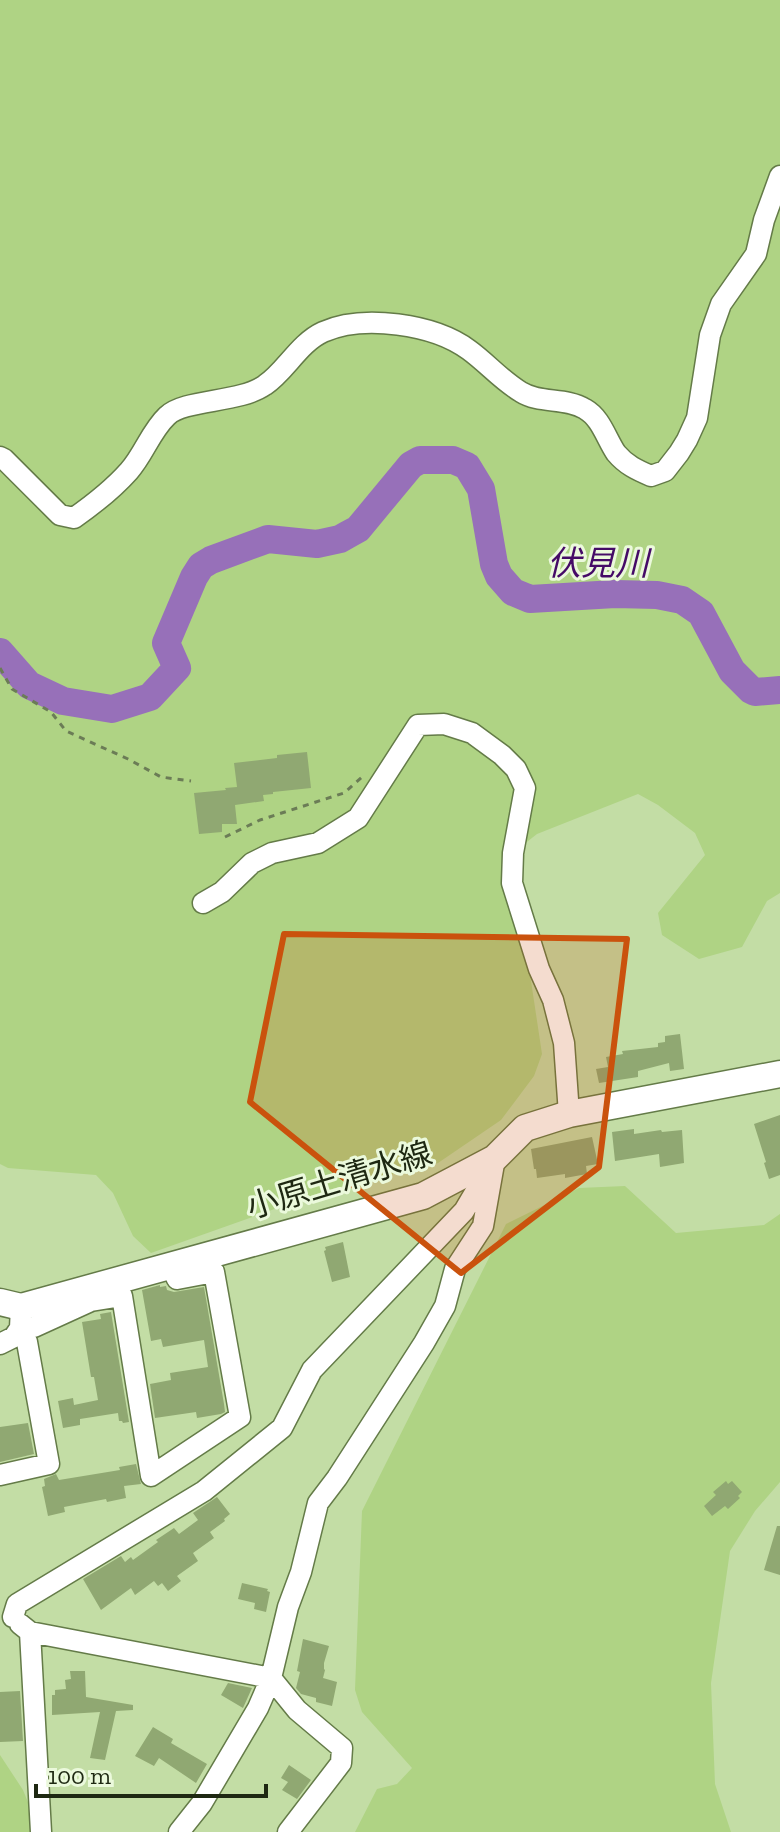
<svg xmlns="http://www.w3.org/2000/svg" width="780" height="1832" font-family="'Zilla Slab','Noto Sans JP',serif">
<style>
.green{fill:#afd384}
.lines{fill:none;stroke-linecap:round;stroke-linejoin:round}
.river{stroke:#9770b9;stroke-width:28}
.building{fill:#90a872}
.minor-casing{stroke:#647b48;stroke-width:23}
.major-casing{stroke:#647b48;stroke-width:29}
.path{stroke:#6b7c56;stroke-width:3;stroke-dasharray:6 6;stroke-linecap:butt}
.minor{stroke:#fff;stroke-width:20}
.major{stroke:#fff;stroke-width:26}
.marked{fill:#ca520d;fill-opacity:0.2;stroke:#ca520d;stroke-width:6;stroke-linejoin:round}
.labels{text-anchor:middle;stroke-width:6;stroke-linejoin:round;paint-order:stroke}
.street-label{font-size:32px;fill:#1e2812;stroke:#ebf9dc}
.water-label{font-size:34px;font-style:italic;fill:#450b67;stroke:#ebf9dc}
</style>
<rect width="100%" height="100%" fill="#c3dda5"/>
<path class="green" d="M 0,0 L 780,0 L 780,893 L 767,901 L 742,947 L 699,959 L 662,935 L 658,913 L 705,855 L 695,833 L 658,805 L 638,794 L 537,834 L 518,849 L 528,961 L 542,1054 L 534,1076 L 501,1120 L 438,1163 L 328,1190 L 151,1253 L 133,1236 L 113,1193 L 96,1175 L 8,1168 L 0,1164 Z
M 625,1186 L 676,1233 L 764,1225 L 780,1214 L 780,1482 L 755,1511 L 730,1551 L 711,1683 L 715,1784 L 731,1832 L 355,1832 L 377,1789 L 397,1784 L 412,1768 L 362,1712 L 355,1690 L 362,1511 L 506,1224 L 579,1188 Z
M 0,1755 L 23,1790 L 40,1832 L 0,1832 Z"/>
<g class="lines">
<path class="river" d="M 0,652 L 29,685 L 63,701 L 112,709 L 150,697 L 177,668 L 166,643 L 194,577 L 201,566 L 211,560 L 268,539 L 317,544 L 340,539 L 347,535 L 358,529 L 411,465 L 420,460 L 453,460 L 467,466 L 481,489 L 494,564 L 499,576 L 513,592 L 530,599 L 615,594 L 657,595 L 682,600 L 701,613 L 732,671 L 751,690 L 755,692 L 780,690"/>
</g>
<path class="building" d="M 307,752 L 311,788 L 273,792 L 273,794 L 263,795 L 264,801 L 235,805 L 237,824 L 222,824 L 222,832 L 199,834 L 194,793 L 226,790 L 225,788 L 237,787 L 234,763 L 277,758 L 277,755 Z
M 680,1034 L 684,1069 L 670,1071 L 669,1063 L 638,1071 L 638,1077 L 599,1083 L 596,1069 L 608,1067 L 606,1057 L 623,1054 L 622,1051 L 658,1047 L 658,1043 L 665,1042 L 665,1036 Z
M 780,1115 L 780,1175 L 769,1179 L 764,1163 L 766,1162 L 754,1124 Z
M 634,1129 L 634,1134 L 661,1130 L 662,1132 L 682,1130 L 684,1163 L 660,1167 L 659,1154 L 615,1161 L 612,1132 Z
M 592,1137 L 598,1164 L 586,1166 L 587,1174 L 565,1178 L 565,1174 L 537,1178 L 536,1169 L 534,1169 L 531,1149 Z
M 343,1242 L 350,1277 L 332,1282 L 324,1251 L 326,1250 L 325,1247 Z
M 160,1285 L 160,1287 L 166,1286 L 167,1290 L 174,1292 L 204,1287 L 224,1404 L 225,1412 L 221,1414 L 197,1418 L 196,1412 L 155,1418 L 150,1384 L 171,1380 L 170,1373 L 208,1367 L 204,1340 L 163,1347 L 161,1339 L 151,1341 L 142,1290 Z
M 111,1312 L 129,1422 L 123,1423 L 122,1421 L 119,1421 L 118,1413 L 80,1419 L 80,1425 L 63,1428 L 58,1401 L 73,1398 L 74,1405 L 98,1400 L 94,1377 L 91,1377 L 82,1322 L 101,1319 L 100,1314 Z
M 28,1423 L 34,1454 L 0,1462 L 0,1427 Z
M 136,1464 L 141,1484 L 124,1486 L 126,1498 L 107,1502 L 106,1499 L 64,1507 L 65,1512 L 48,1516 L 42,1487 L 45,1486 L 44,1479 L 56,1474 L 59,1480 L 120,1470 L 119,1467 Z
M 726,1481 L 728,1484 L 732,1481 L 742,1492 L 738,1496 L 740,1498 L 728,1509 L 725,1506 L 712,1516 L 704,1506 L 716,1495 L 713,1492 Z
M 217,1497 L 230,1514 L 224,1519 L 225,1521 L 210,1532 L 214,1538 L 193,1553 L 198,1561 L 177,1576 L 181,1581 L 168,1591 L 162,1583 L 158,1586 L 154,1581 L 135,1595 L 131,1588 L 101,1610 L 83,1579 L 121,1556 L 125,1562 L 131,1557 L 133,1560 L 158,1542 L 156,1540 L 174,1528 L 179,1534 L 198,1520 L 193,1513 Z
M 777,1526 L 780,1526 L 780,1575 L 764,1570 Z
M 242,1583 L 268,1589 L 267,1591 L 270,1592 L 266,1612 L 254,1609 L 255,1603 L 238,1599 Z
M 303,1639 L 329,1646 L 324,1663 L 324,1669 L 325,1670 L 323,1678 L 337,1682 L 332,1706 L 316,1702 L 316,1698 L 301,1694 L 296,1688 L 300,1672 L 297,1671 Z
M 70,1671 L 85,1671 L 86,1697 L 133,1705 L 133,1710 L 116,1711 L 105,1760 L 90,1758 L 100,1712 L 52,1715 L 52,1695 L 55,1695 L 55,1690 L 66,1689 L 65,1680 L 71,1679 Z
M 228,1683 L 252,1688 L 243,1708 L 221,1695 Z
M 20,1691 L 23,1741 L 0,1742 L 0,1692 Z
M 153,1727 L 173,1739 L 171,1743 L 207,1764 L 196,1783 L 159,1758 L 154,1766 L 135,1756 Z
M 289,1765 L 311,1780 L 297,1799 L 282,1790 L 288,1782 L 281,1778 Z"/>
<g class="lines">
<g class="minor-casing">
<path id="minor" d="M 0,457 L 4,459 L 60,515 L 74,518 C 94,504 113,489 129,471 C 144,454 151,431 167,416 C 184,399 240,403 265,385 C 285,372 299,343 323,332 C 363,314 434,324 469,350 C 487,363 501,380 521,392 C 540,404 565,397 585,409 C 601,418 606,438 616,453 C 626,465 637,470 651,476 L 665,471 L 679,453 L 687,440 L 697,418 L 710,335 L 721,304 L 756,254 L 764,220 L 780,176
M 203,903 L 222,892 L 252,863 L 272,853 L 318,843 L 358,818 L 418,725 L 444,724 L 472,733 L 502,755 L 516,769 L 525,788 L 513,853 L 512,883 L 539,969 L 553,1000 L 564,1043 L 569,1114
M 21,1307 L 20,1328 L 34,1327 L 91,1301 L 122,1296 L 151,1476 L 240,1417 L 214,1272 L 177,1279 L 171,1266
M 0,1344 L 14,1337 L 20,1328 L 27,1342 L 49,1464 L 0,1475
M 13,1617 L 17,1604 L 204,1491 L 282,1428 L 312,1370 L 464,1211 L 487,1172
M 20,1624 L 30,1632 L 41,1832
M 30,1632 L 271,1678 L 297,1710 L 342,1748 L 341,1763 L 288,1832
M 179,1832 L 202,1803 L 258,1708 L 271,1678 L 288,1607 L 301,1572 L 318,1503 L 337,1478 L 424,1343 L 445,1306 L 455,1269 L 483,1226 L 495,1158"/>
</g>
<g class="major-casing">
<path id="major" d="M 0,1302 L 21,1307 L 423,1196 L 495,1158 L 525,1128 L 569,1114 L 780,1074"/>
</g>
<path class="path" d="M 0,668 L 12,689 L 51,712 L 66,731 L 128,759 L 161,777 L 191,781
M 225,837 L 260,820 L 344,793 L 363,776"/>
<use href="#minor" class="minor"/>
<use href="#major" class="major"/>
</g>
<path class="marked" d="M 284,934 L 627,939 L 599,1167 L 461,1273 L 250,1102 Z"/>
<g class="labels">
<g class="street-label">
<text transform="translate(339 1180) rotate(-17)" y="11">小原土清水線</text>
</g>
<g class="water-label">
<text x="598" y="575">伏見川</text>
</g>
</g>
<path d="M36 1784v12h230v-12" fill="none" stroke="#1e2812" stroke-width="4"/>
<text x="48" y="1784" font-size="24" fill="#1e2812" stroke="#ebf9dc" stroke-width="6" paint-order="stroke">100 m</text>
</svg>
